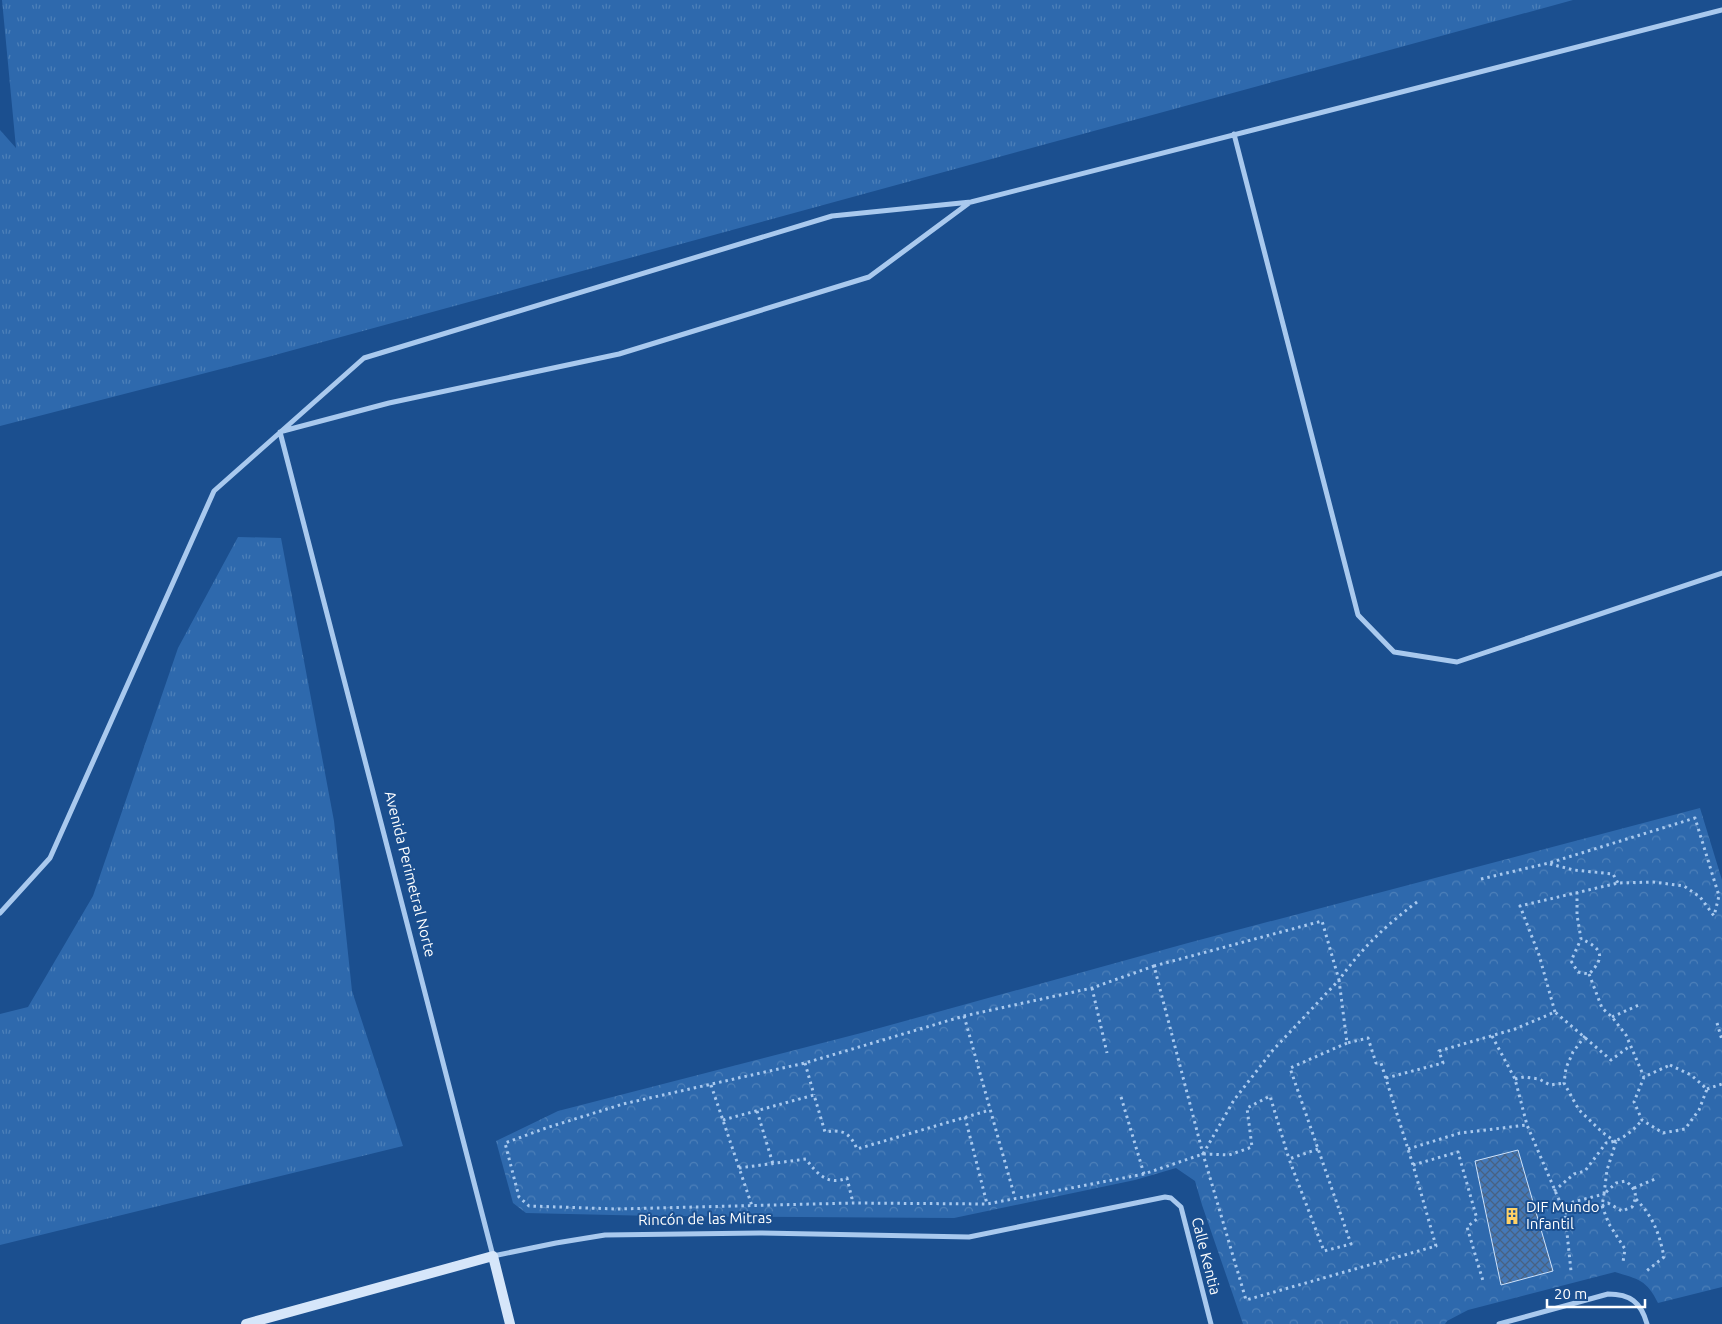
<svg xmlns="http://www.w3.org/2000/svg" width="1722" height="1324" font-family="Ubuntu,sans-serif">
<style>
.grass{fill:url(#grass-tufts)}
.park{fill:url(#park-crowns)}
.building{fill:url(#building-cross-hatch);stroke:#cfe3fa}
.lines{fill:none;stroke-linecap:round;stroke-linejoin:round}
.path{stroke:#a9c9ee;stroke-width:3;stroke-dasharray:2.5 4;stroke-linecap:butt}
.street{stroke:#a9c9ee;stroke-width:5}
.secondary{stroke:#d6e6fa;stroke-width:10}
.labels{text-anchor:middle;stroke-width:4;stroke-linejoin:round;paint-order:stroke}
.street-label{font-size:15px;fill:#fff;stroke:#1b4f8f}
.poi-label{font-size:15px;fill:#fff;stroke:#1b4f8f;text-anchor:start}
</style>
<defs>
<pattern id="grass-tufts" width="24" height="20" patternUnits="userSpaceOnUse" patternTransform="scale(1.25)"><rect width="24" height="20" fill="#2e69ad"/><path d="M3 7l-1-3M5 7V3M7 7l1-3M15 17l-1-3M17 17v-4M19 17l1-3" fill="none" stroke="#4d80b9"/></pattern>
<pattern id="park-crowns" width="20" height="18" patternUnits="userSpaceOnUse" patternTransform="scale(1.25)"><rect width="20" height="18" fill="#2e69ad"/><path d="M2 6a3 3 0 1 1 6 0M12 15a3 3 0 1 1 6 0" fill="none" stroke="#4d80b9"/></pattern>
<pattern id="building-cross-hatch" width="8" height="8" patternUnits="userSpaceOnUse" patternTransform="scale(1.25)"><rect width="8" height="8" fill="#4478b7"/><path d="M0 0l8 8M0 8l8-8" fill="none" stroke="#486282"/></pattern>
</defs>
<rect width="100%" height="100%" fill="#1b4f8f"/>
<path class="grass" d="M 2,0 L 1573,0 L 264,358 L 0,426 L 0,130 L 16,148 Z
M 238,537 L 281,538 L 334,821 L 352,991 L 403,1146 L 0,1245 L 0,1014 L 28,1007 L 93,896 L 178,648 Z"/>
<path class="park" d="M 1700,808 L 1722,880 L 1722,1287 L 1658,1303 C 1647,1280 1638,1279 1615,1272 L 1468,1310 L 1447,1321 L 1445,1324 L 1243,1324 L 1202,1205 L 1195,1181 L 1176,1168 L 1135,1180 L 954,1218 L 656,1216 L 526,1213 L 513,1203 L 496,1141 L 558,1111 L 865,1032 L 1188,943 Z"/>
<path class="building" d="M 1518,1150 L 1553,1271 L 1501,1285 L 1475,1161 Z"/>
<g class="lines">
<path class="path" d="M 1550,864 L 1574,870 L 1613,874 L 1618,883
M 1481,879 L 1549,863 L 1695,818 L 1719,896 L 1714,916
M 1577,892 L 1577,915 L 1581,939 L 1571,961 L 1578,972 L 1589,974 C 1606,957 1602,948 1581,939
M 1589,974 L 1602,1008 L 1612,1017 L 1626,1035 L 1644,1077
M 1092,988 L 1107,1053
M 1555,1012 L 1539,955 L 1520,906 L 1618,883 L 1653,882 L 1684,886 L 1700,897 L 1714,916
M 964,1016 L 1015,1198
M 1612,1017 L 1641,1004
M 1717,1023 L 1722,1040
M 1492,1036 L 1515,1079 L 1527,1125 L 1565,1214 L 1571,1271
M 1585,1036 L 1573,1052 L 1566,1068 L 1564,1083 L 1579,1110 L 1602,1132 L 1616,1142
M 805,1063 L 814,1095
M 1670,1065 L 1691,1075 L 1707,1089 L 1699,1110 L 1685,1129 L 1663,1133 L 1642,1120 L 1634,1102 L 1644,1077 Z
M 1386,1078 L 1443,1063 L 1439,1051 L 1515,1029 L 1555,1012 L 1611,1060 L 1630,1046
M 1515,1079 L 1524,1077 L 1539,1079 L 1550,1085 L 1564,1083
M 711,1085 L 752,1206
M 1707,1089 L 1722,1084
M 1121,1097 L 1144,1174 L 1203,1154 L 1229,1155 L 1252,1147 L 1247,1108 L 1270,1096 L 1289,1159
M 757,1111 L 773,1164
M 965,1117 L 987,1204
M 723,1120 L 814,1095 L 825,1132 C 843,1129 850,1133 857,1149 L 990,1110
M 1318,1149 L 1289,1159 L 1324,1251 L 1351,1244 L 1290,1068 L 1347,1043
M 1408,1149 L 1460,1133 L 1527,1125
M 1203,1154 L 1234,1100 L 1273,1050 L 1339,980 L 1322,921 L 1154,966 L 1203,1154 L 1246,1300 L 1436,1246 L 1413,1165 L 1381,1063 L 1376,1063 L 1368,1038 L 1347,1043 L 1339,980 C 1362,948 1385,926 1417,902
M 1413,1165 L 1458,1152 L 1477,1219 L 1467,1227 L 1483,1281
M 739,1168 L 806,1159 C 817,1174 828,1186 847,1178 L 853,1203
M 1144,1174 L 987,1204 L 853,1203 L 617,1209 L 529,1206 L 519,1197 L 505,1143 L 546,1128 L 623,1104 L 805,1063 L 964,1016 L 1092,988 L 1154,966
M 1634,1188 L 1655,1179
M 1554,1191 L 1574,1174 L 1585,1171 L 1606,1143 C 1621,1141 1632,1132 1642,1120
M 1604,1194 L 1607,1170 L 1616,1142
M 1636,1199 C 1653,1217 1659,1232 1664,1257 L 1644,1273
M 1602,1206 L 1608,1203 L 1622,1211 L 1632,1207 C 1638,1195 1636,1190 1626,1181 L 1616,1183 L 1604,1194
M 1565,1214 L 1573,1202 L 1604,1194 L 1602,1206 L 1609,1224 L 1625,1249 L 1623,1262"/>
<path class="street" d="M 1234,134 L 1358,615 L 1394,652 L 1457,662 L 1722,573
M 283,431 L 389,403 L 619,354 L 869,277 L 969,203
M 280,432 L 493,1256 L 556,1243 L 605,1235 L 760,1233 L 969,1237 L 1165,1197 L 1171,1198 L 1181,1207 L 1211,1324
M 0,913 L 50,858 L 214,491 L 364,358 L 832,216 L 971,202 L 1722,10
M 1499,1324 L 1608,1294 C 1630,1294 1641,1302 1647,1324"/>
<path class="secondary" d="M 246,1324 L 493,1256 L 510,1324"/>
</g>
<defs>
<g id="building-bare" transform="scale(1.35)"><path d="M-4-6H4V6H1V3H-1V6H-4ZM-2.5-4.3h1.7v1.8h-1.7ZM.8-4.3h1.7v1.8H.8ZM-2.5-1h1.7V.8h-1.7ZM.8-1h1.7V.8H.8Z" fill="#ffd166" stroke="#1b4f8f" stroke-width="2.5" paint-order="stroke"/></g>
</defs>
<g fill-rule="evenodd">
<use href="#building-bare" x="1512" y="1216"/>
</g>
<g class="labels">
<g class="street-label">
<text transform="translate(410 874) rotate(76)" y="5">Avenida Perimetral Norte</text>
<text transform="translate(705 1219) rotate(-1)" y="5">Rincón de las Mitras</text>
<text transform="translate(1206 1256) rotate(76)" y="5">Calle Kentia</text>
</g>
<g class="poi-label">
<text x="1526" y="1212">DIF Mundo<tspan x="1526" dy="17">Infantil</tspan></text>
</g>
</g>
<path d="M1547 1299v8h98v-8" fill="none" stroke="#ffffff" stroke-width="2.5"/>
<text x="1554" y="1299" font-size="15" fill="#ffffff" stroke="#1b4f8f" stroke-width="4" paint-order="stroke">20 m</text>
</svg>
